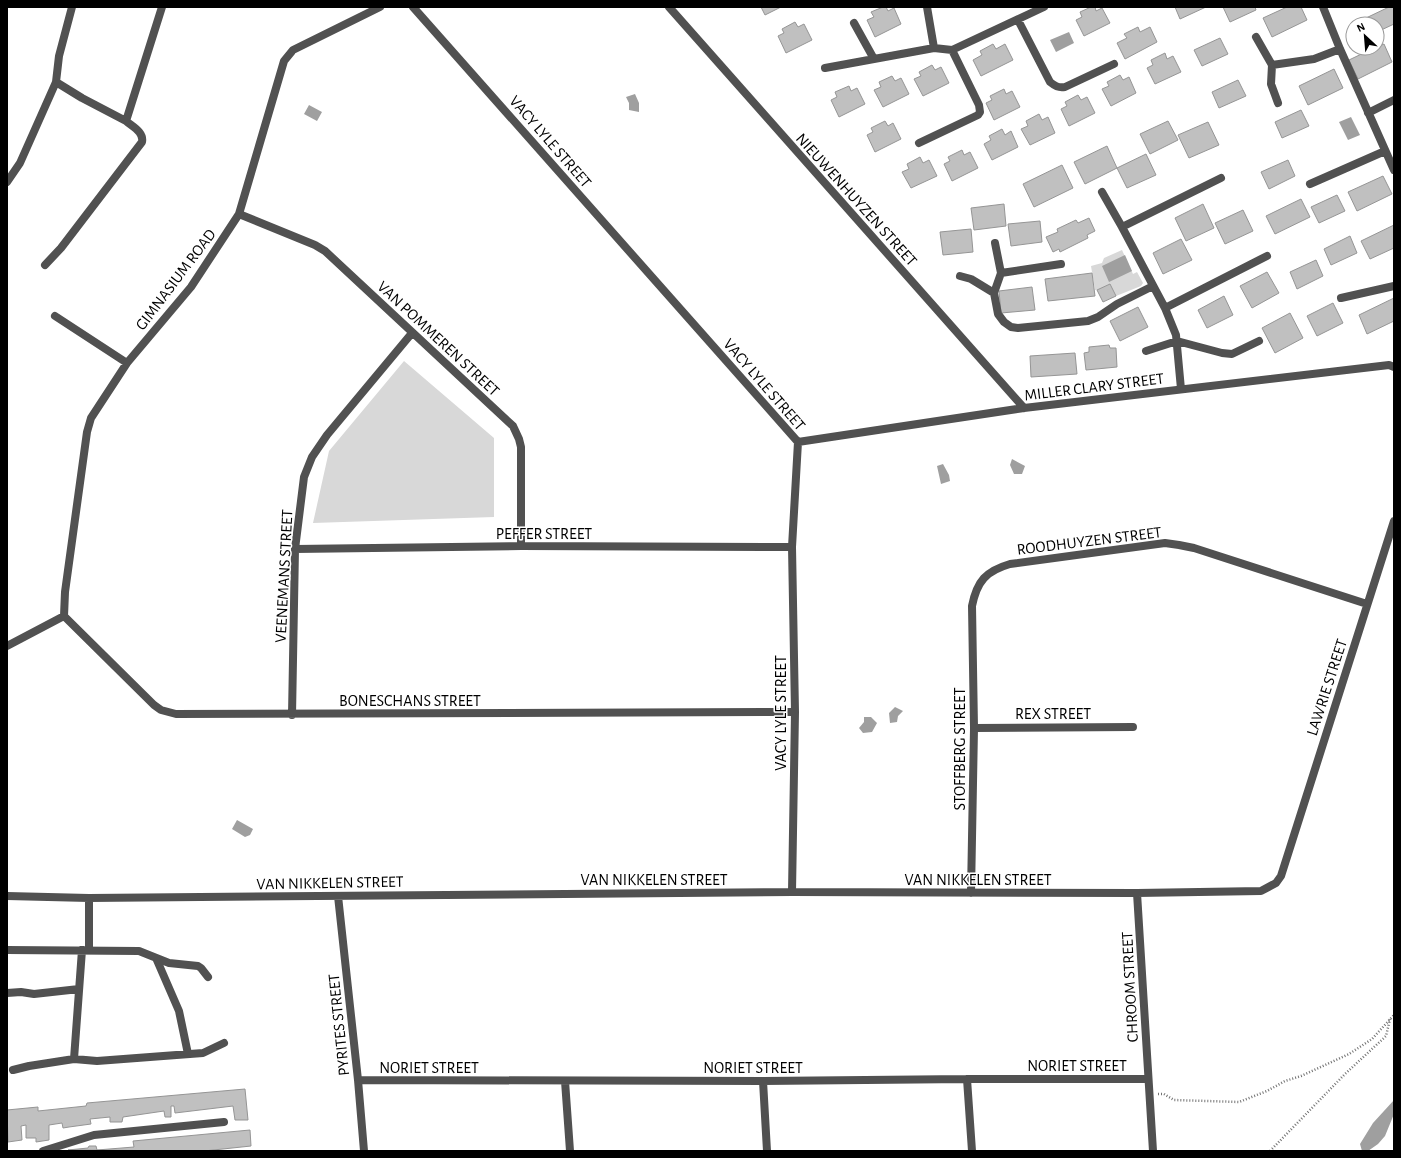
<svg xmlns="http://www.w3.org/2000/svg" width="1401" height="1158" font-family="'Alegreya Sans',sans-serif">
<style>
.green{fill:#d8d8d8}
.water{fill:#9f9f9f}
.building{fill:#c0c0c0;stroke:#959595}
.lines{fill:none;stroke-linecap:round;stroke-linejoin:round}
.path{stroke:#737373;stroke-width:2.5;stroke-dasharray:1 2;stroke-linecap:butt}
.minor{stroke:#515151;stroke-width:8}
.labels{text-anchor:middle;stroke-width:3;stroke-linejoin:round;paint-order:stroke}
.street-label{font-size:16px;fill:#000;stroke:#fff}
</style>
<rect width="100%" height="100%" fill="#fff"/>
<path class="green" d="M 1122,250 L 1133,274 L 1137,272 L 1143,283 L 1141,286 L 1116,296 L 1110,284 L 1097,290 L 1095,290 L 1091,266 L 1102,263 L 1104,258 Z
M 404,361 L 494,438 L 494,517 L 313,523 L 329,451 Z"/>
<path class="water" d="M 1069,32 L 1074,43 L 1056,52 L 1050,40 Z
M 635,94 L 639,103 L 639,112 L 629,110 L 629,103 L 626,97 Z
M 309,105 L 322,112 L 317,121 L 304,114 Z
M 1351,117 L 1360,135 L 1348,140 L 1339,122 Z
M 1125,255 L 1132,271 L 1109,282 L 1102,266 Z
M 1012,459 L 1025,466 L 1022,474 L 1014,474 L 1010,465 Z
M 943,464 L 949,475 L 950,481 L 941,484 L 937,466 Z
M 895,707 L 903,711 L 898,716 L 897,722 L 890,723 L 889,713 Z
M 864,717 L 871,717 L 877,723 L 872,732 L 863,733 L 859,728 L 864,722 Z
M 237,820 L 253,829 L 250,835 L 245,837 L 232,829 Z
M 1394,1100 L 1394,1114 L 1385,1136 L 1378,1144 L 1368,1151 L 1362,1151 L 1360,1144 L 1373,1123 Z"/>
<path class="building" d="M 761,7 L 781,7 L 765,15 Z
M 883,7 L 886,7 L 888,11 L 894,8 L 901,24 L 875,37 L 867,20 L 874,17 L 871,12 Z
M 1091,7 L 1095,7 L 1096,11 L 1102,8 L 1110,23 L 1084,36 L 1076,20 L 1082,17 L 1080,12 Z
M 1175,7 L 1206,7 L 1180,19 Z
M 1223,7 L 1255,7 L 1256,10 L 1230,22 Z
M 1287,7 L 1301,7 L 1307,20 L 1272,37 L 1263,18 Z
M 1389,7 L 1393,7 L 1394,10 L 1394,24 L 1377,32 L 1377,24 L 1369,24 L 1366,18 Z
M 795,22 L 798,27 L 804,24 L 812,40 L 786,53 L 778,36 L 784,33 L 782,29 Z
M 1138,27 L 1140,32 L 1150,27 L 1157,42 L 1125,59 L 1117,43 L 1127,38 L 1124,34 Z
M 1220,38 L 1228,54 L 1202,66 L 1194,50 Z
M 993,44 L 996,49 L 1005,44 L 1013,60 L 981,76 L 973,60 L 982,55 L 980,51 Z
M 1384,44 L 1392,62 L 1358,79 L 1349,60 L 1374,48 L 1377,48 L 1377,47 Z
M 1165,53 L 1167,59 L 1173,56 L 1181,72 L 1155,84 L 1147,68 L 1153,65 L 1151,60 Z
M 932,65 L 935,70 L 941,67 L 949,83 L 923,96 L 914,79 L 921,76 L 919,72 Z
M 1334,69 L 1343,88 L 1308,105 L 1299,86 Z
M 1120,75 L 1123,80 L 1129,77 L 1136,93 L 1111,106 L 1102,89 L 1109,86 L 1107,82 Z
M 892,76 L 895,81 L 901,78 L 909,94 L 883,107 L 874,90 L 881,87 L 879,82 Z
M 1238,80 L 1246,96 L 1219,108 L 1212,92 Z
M 849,86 L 851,91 L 857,88 L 865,104 L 839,117 L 831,100 L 837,97 L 835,92 Z
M 1004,89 L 1006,94 L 1012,91 L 1020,107 L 994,120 L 986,103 L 992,100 L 990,96 Z
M 1078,95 L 1081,100 L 1087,97 L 1095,113 L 1069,126 L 1061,109 L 1067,106 L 1065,102 Z
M 1301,110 L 1309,126 L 1282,138 L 1275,122 Z
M 1039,114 L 1042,120 L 1048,117 L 1055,133 L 1030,145 L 1021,129 L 1028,126 L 1026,121 Z
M 885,121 L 888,126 L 893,123 L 901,139 L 875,152 L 867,135 L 873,132 L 871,128 Z
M 1168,121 L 1178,140 L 1150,154 L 1140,134 Z
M 1208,122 L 1219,145 L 1189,158 L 1178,135 Z
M 1002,129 L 1005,135 L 1011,131 L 1018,147 L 992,160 L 984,144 L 991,140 L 989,136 Z
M 1107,146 L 1117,168 L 1085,184 L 1074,162 Z
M 962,150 L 964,155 L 970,152 L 978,168 L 952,181 L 944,164 L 950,161 L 948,157 Z
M 1146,154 L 1156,175 L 1127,188 L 1117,168 Z
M 920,157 L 923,163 L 929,160 L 937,176 L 911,188 L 902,172 L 909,169 L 907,164 Z
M 1288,160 L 1295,176 L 1269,189 L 1261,172 Z
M 1062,165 L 1073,188 L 1034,207 L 1023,184 Z
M 1383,176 L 1392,194 L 1357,211 L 1348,192 Z
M 1337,195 L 1345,211 L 1319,223 L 1311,207 Z
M 1301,199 L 1310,217 L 1275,234 L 1266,216 Z
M 1004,204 L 1006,226 L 974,230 L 971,208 Z
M 1203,204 L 1214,228 L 1186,241 L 1175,218 Z
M 1243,210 L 1253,231 L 1225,244 L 1215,223 Z
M 1089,218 L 1095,231 L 1087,235 L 1088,238 L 1060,252 L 1059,249 L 1053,252 L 1046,237 L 1058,232 L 1057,229 L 1076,220 L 1078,223 Z
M 1040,221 L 1042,242 L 1011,246 L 1008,224 Z
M 1394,225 L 1394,248 L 1370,259 L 1361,241 Z
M 971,229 L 973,252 L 943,255 L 940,232 Z
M 1350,236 L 1357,253 L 1331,265 L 1324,249 Z
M 1181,239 L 1192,260 L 1163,274 L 1153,253 Z
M 1316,260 L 1323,276 L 1297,289 L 1290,272 Z
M 1267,272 L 1279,293 L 1252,308 L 1240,286 Z
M 1092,273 L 1095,296 L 1048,301 L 1045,279 Z
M 1110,284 L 1116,296 L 1103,302 L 1097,290 Z
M 1032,287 L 1035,310 L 1001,313 L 999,291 Z
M 1224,296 L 1233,315 L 1207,328 L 1198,310 Z
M 1394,298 L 1394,321 L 1367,334 L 1359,315 Z
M 1333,303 L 1343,323 L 1317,336 L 1307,316 Z
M 1138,307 L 1148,327 L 1120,341 L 1110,321 Z
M 1290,313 L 1303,338 L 1275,353 L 1262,328 Z
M 1109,345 L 1110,348 L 1116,348 L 1117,367 L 1086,370 L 1084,353 L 1089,352 L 1089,347 Z
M 1075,353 L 1077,374 L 1031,377 L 1030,356 Z
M 245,1089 L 248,1120 L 235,1120 L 233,1106 L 175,1113 L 174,1106 L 171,1106 L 171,1117 L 165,1117 L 164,1111 L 123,1117 L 122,1122 L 110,1122 L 110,1117 L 90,1119 L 91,1124 L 69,1127 L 63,1128 L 62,1123 L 49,1125 L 49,1140 L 36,1142 L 36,1138 L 26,1138 L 26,1125 L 21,1126 L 22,1140 L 8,1142 L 7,1110 L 38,1107 L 38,1111 L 86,1106 L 87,1103 Z
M 250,1130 L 251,1146 L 204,1151 L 68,1150 L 88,1148 L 89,1146 L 96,1146 L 97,1150 L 134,1147 L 133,1141 Z"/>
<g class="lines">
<path class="path" d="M 1158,1094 L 1164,1094 L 1174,1100 L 1239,1102 L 1267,1091 L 1285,1081 L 1301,1076 L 1349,1054 L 1372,1039 L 1394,1015
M 1270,1151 L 1345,1074 L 1386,1036 L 1390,1019"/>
<path class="minor" d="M 413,7 L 798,442 L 792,547 L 795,712 L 792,892
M 669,7 L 1024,408
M 927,7 L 934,48
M 1323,7 L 1340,49 L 1394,170
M 1018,20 L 1050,82 C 1055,86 1058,88 1065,87 L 1114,64
M 854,23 L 874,59 L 934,48 L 952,50 L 1044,7
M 1256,37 L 1272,65 L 1314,59 L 1340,49
M 1272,65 L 1271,84 L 1278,103
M 825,68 L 874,59
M 56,82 L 82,98 L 126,121 L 162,7
M 1368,113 L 1394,100
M 919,143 L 978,115 L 980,112 L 979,105 L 952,50
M 7,182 L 20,163 L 56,82 L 59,56 L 72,7
M 1310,184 L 1385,151
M 1102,192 L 1122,227
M 239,214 L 315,245 L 325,251 L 513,426 L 519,439 L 521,447 L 521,546
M 995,243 L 1001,273
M 1061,264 L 1001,273 L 994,293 L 998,314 L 1004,322 L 1011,327 L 1018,328 L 1088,321 L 1098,317 L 1117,304 L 1153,286
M 45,265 L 61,248 L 142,142 C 144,132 133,127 126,121
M 960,276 L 971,279 L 994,293
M 1341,298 L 1394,286
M 1165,308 L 1267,256
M 55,316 L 127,363
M 1146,351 L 1177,341 L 1222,353 L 1232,354 L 1259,341
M 1181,389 L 1176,335 L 1165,308 L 1122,227 L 1221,178
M 798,442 L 1024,408 L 1389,365 L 1394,367
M 295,549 L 521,546 L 792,547
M 64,616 L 154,705 L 161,710 L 176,714 L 795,712
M 64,616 L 65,592 L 87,432 L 91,418 L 127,363 L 191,287 L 239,214 L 284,61 L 293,50 L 380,7
M 7,646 L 64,616
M 292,715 L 295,549 L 304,477 L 312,457 L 327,435 L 412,333
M 974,728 L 1133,727
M 971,893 L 974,728 L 972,606 C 977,581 986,571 1010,564 L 1165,543 L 1179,545 L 1194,548 L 1367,604
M 1137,893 L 1153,1151
M 7,896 L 89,898 L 792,892 L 1137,893 L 1261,891 L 1276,883 L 1281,876 L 1394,521
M 338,896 L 358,1080 L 364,1151
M 7,950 L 139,951 L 169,963 L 198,966 L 201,968 L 208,977
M 89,950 L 89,898
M 156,958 L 179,1011 L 188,1054
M 7,993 L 21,992 L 34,994 L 79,989
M 74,1059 L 97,1061 L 203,1053 L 224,1043
M 13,1070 L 29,1066 L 74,1059 L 82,950
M 967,1079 L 972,1151
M 358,1080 L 763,1081 L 967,1079 L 1148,1079
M 565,1081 L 570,1151
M 763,1081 L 767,1151
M 43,1151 L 94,1135 L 224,1122"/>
</g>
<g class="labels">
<g class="street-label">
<text transform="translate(551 141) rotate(49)" y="6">VACY LYLE STREET</text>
<text transform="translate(857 199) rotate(48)" y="6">NIEUWENHUYZEN STREET</text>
<text transform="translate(175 279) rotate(-53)" y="6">GIMNASIUM ROAD</text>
<text transform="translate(439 338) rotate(43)" y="6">VAN POMMEREN STREET</text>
<text transform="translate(765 384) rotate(49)" y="6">VACY LYLE STREET</text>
<text transform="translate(1094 386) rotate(-7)" y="6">MILLER CLARY STREET</text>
<text x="544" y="539">PEFFER STREET</text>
<text transform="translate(1089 540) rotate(-7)" y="6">ROODHUYZEN STREET</text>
<text transform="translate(283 576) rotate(-87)" y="6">VEENEMANS STREET</text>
<text transform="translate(1326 687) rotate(-72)" y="6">LAWRIE STREET</text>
<text x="410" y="706">BONESCHANS STREET</text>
<text transform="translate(780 713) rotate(-90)" y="6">VACY LYLE STREET</text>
<text x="1053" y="719">REX STREET</text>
<text transform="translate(959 749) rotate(-90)" y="6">STOFFBERG STREET</text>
<text x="654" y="885">VAN NIKKELEN STREET</text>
<text x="978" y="885">VAN NIKKELEN STREET</text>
<text transform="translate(330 882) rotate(-1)" y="6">VAN NIKKELEN STREET</text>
<text transform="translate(1129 987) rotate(-93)" y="6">CHROOM STREET</text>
<text transform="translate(338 1025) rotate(-96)" y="6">PYRITES STREET</text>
<text x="1077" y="1071">NORIET STREET</text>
<text x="429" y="1073">NORIET STREET</text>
<text x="753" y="1073">NORIET STREET</text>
</g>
</g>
<rect width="1401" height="1158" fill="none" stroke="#000000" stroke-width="16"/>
<g transform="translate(1365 36) rotate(334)"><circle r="19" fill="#ffffff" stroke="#999999"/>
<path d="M0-3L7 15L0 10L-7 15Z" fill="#000000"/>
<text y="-6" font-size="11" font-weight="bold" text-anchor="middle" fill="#000000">N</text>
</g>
</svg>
